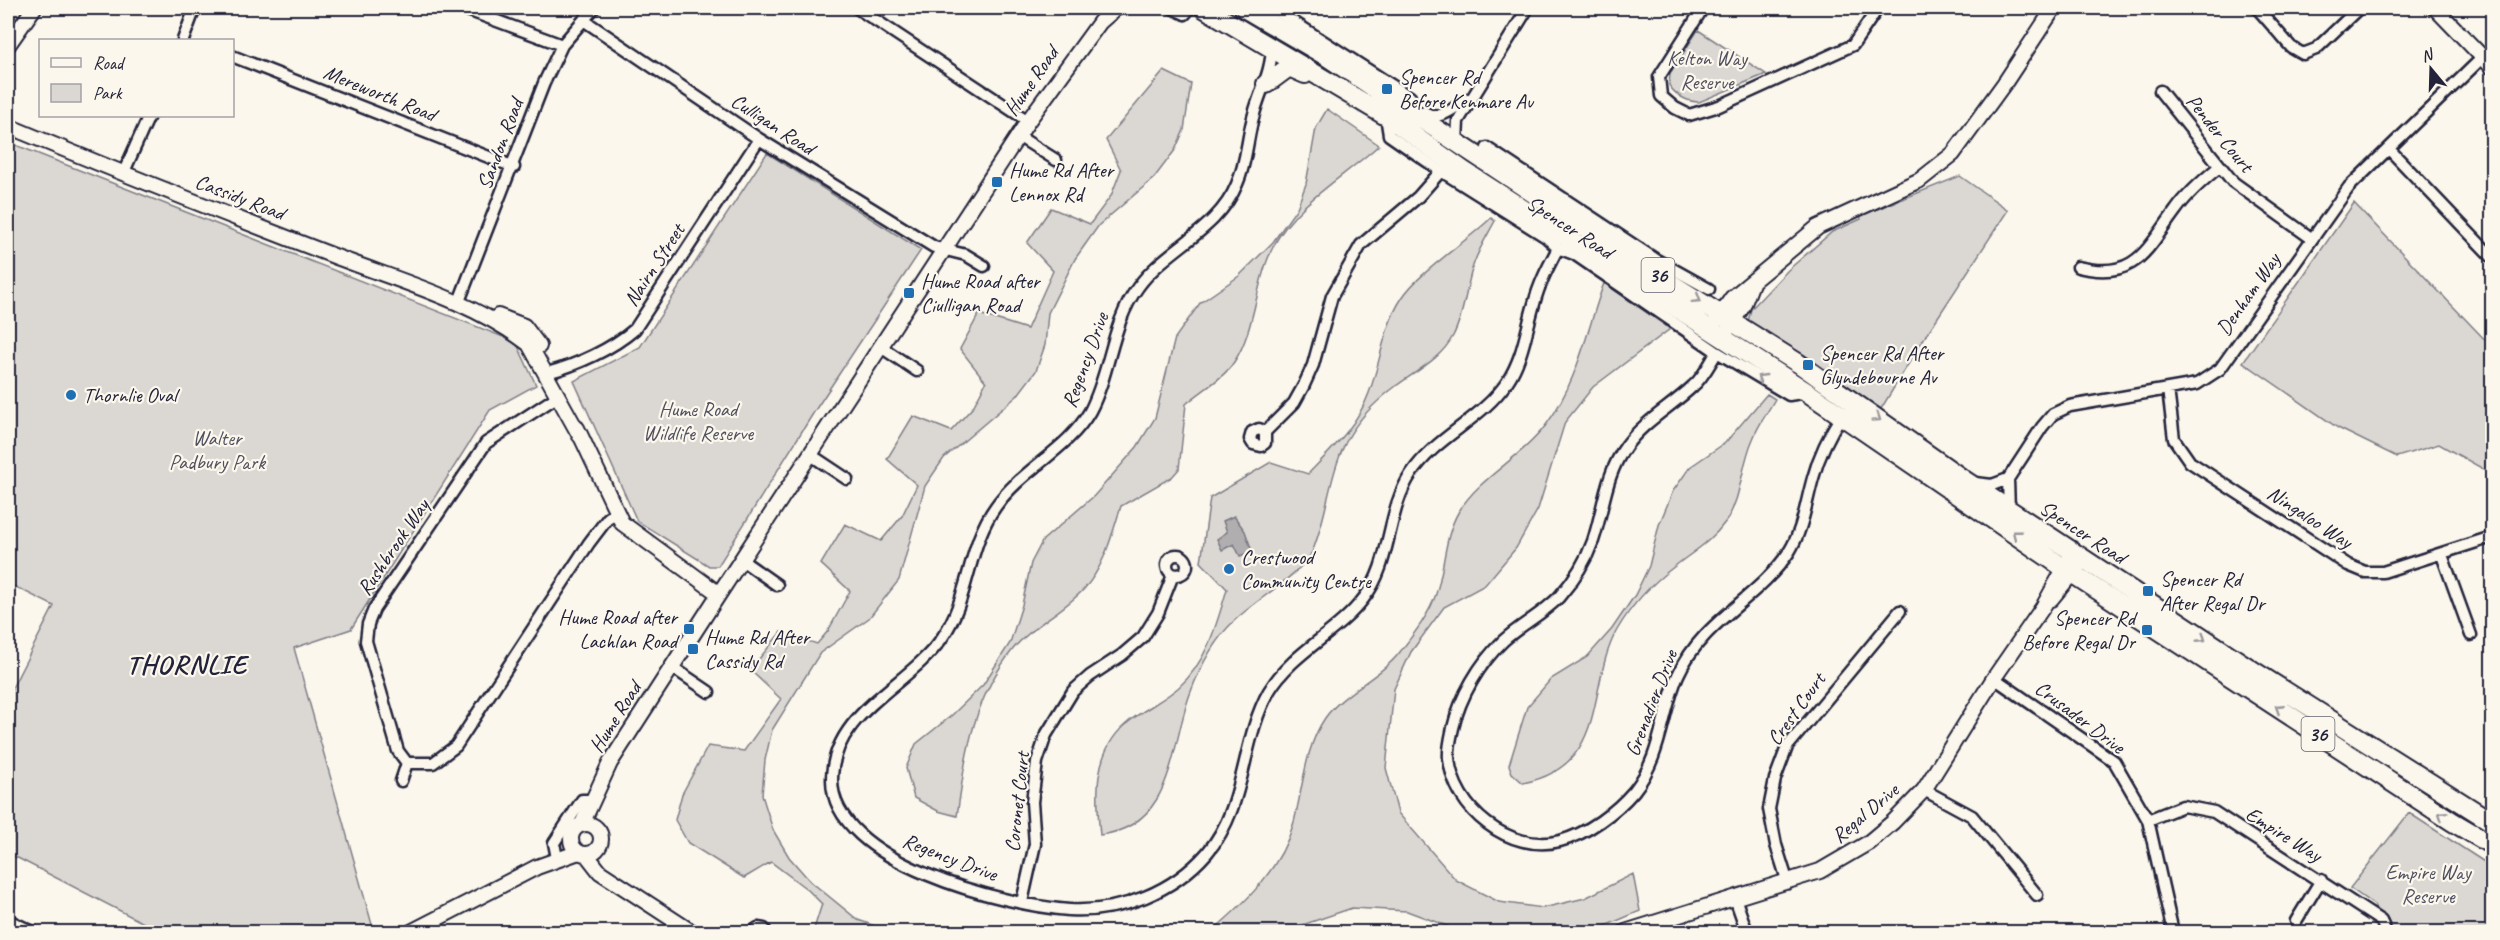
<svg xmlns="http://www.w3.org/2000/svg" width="2500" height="940" font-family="Caveat,sans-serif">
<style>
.green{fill:#dbd8d3;stroke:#7e7d87;stroke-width:1.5}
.water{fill:#b1aeb0;stroke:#787681;stroke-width:1.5}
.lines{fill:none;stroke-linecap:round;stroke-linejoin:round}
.minor-casing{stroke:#22223b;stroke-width:15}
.tertiary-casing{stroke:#22223b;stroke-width:18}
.primary-casing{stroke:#22223b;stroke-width:22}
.minor{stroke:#fbf7ec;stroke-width:10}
.tertiary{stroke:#fbf7ec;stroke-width:14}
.primary{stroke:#fbf7ec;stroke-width:18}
.oneway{stroke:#99979c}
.poi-dot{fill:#1f6fb2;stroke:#fbf7ec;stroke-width:2}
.labels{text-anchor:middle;stroke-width:4.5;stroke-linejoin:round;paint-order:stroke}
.shield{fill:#fbf7ec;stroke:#636270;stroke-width:1.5}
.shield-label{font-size:20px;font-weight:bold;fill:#22223b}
.park-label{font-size:21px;fill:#505061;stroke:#fbf7ec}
.poi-label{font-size:21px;fill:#22223b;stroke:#fbf7ec;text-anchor:start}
.street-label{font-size:21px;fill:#22223b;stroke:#fbf7ec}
.district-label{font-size:27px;font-weight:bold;letter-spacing:1.5px;fill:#22223b;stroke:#fbf7ec}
</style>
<rect width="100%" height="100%" fill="#fbf7ec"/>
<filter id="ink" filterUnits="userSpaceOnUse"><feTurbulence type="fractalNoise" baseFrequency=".0167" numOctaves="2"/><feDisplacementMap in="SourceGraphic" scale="12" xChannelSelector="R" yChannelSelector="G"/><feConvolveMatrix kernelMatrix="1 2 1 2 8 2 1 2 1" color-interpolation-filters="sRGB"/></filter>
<g filter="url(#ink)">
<path class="green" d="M 1698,30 L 1766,74 L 1699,102 C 1687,102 1675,95 1669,85 L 1670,74 Z
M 1164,71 L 1191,84 L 1184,130 L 1175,150 L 1154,178 L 1099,225 L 1075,259 L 1048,313 L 1045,345 L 1036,371 L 1017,396 L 944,458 L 925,486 L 899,580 L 869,618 L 820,653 L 772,730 L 765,760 L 762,795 L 773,830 L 789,857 L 810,881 L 858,920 L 892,932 L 813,932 L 822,904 L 808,890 L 771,862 L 744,878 L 688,843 L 675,820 L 682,794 L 708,746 L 744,751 L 781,699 L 750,670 L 781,632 L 817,644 L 828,631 L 850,591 L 821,564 L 845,524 L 881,541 L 902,516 L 917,485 L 887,459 L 913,416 L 951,431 L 973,407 L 986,382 L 960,349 L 979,314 L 1027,329 L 1053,271 L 1027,243 L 1051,208 L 1090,224 L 1111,196 L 1121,170 L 1106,140 Z
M 1327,109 L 1379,145 C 1344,177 1297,202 1274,245 C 1255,281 1256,329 1234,362 C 1224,378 1201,391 1186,404 L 1179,469 L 1172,477 L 1121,506 C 1112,534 1105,566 1084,589 C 1064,611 1033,625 1014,648 C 972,700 966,754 957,816 L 938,811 L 914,798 L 906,768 L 916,744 L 951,716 L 983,685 L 1010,643 L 1022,605 L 1031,563 L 1043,540 L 1094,496 L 1137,447 L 1155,418 L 1175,338 L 1200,303 L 1239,276 L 1273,242 L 1297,208 L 1306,184 L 1316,128 Z
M 8,142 L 516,342 L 536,385 L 490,410 L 351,629 L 294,648 L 373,928 L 364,932 L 161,932 L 8,853 L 8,696 L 54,606 L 8,583 Z
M 767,153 L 921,250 L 814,412 L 718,566 L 709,566 L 637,521 L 574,381 L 640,347 Z
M 1960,176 L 2008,210 L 1921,343 L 1881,409 L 1823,376 L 1748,322 L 1751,309 L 1788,270 L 1832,232 L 1861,219 L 1860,216 Z
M 2354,203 L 2492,347 L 2492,474 L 2439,444 L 2397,457 L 2338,428 L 2243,362 Z
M 1491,218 L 1495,221 C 1487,236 1478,250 1473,266 C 1466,288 1464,315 1453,336 C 1441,359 1416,371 1396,386 C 1376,401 1356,421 1345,444 C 1329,476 1326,521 1312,552 C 1301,574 1253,602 1234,621 C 1213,641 1200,667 1190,694 C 1170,749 1174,826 1100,835 C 1096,796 1093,752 1126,724 C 1142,710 1163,701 1179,687 C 1207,662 1217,623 1227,589 L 1201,562 L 1210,498 L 1271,462 L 1308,474 C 1332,449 1357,426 1369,393 C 1381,362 1383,327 1402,298 C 1418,273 1466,242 1491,218 Z
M 1604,283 L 1670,329 L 1593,387 L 1565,422 L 1538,509 L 1516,548 L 1485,585 L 1444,607 L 1411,652 L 1394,689 L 1386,768 L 1398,813 L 1456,880 L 1499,902 L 1543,908 L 1585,898 L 1633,874 L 1640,911 L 1591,932 L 1463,932 L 1407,911 L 1352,908 L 1282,932 L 1211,932 C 1246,902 1281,869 1294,822 C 1303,788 1305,747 1325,718 C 1344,691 1380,678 1400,652 C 1413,635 1429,615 1436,594 C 1445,567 1444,536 1459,511 C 1481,476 1521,458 1546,425 C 1577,384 1587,330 1604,283 Z
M 1767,394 L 1775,399 C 1768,412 1758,425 1753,439 C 1741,465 1742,497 1726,521 C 1711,542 1694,551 1675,566 C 1651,584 1632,604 1617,630 C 1586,685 1610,766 1523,783 L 1512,773 L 1509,765 L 1527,707 L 1551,679 L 1587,657 L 1612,629 L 1635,595 L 1649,566 L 1659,525 L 1673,491 L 1690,467 L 1725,443 Z
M 2409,813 L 2492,867 L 2492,932 L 2388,932 L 2374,905 L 2350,888 Z"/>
<path class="water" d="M 1234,516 L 1245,531 L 1252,551 L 1240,556 L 1234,544 L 1222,550 L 1217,539 L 1227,532 L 1223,521 Z"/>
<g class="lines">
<g class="minor-casing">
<path id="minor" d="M 462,8 L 562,45
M 857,8 L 1028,121
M 1172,8 L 1185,14 L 1190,8
M 1272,8 L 1410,97
M 1703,8 L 1659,77 L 1661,96 L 1675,108 L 1689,115 L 1719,106 L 1853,45 L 1878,8
M 2257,8 L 2291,47 L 2303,54 L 2316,49 L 2359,8
M 585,21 L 759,139 L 934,247 L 966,255 L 984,266
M 183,40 L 195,8
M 1272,46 C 1272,71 1260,91 1254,114 C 1247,137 1247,162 1237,184 C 1218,231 1166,248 1138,287 C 1111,324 1111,371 1090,411 C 1068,450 1022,469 996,506 C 967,546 970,598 942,638 C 909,686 832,712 832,780 C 832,863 1005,905 1069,910 C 1120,913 1173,892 1207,853 C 1247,806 1240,743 1269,691 C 1292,652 1337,634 1364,598 C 1392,563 1386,512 1411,474 C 1436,436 1482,420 1507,382 C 1523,358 1526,331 1534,304 C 1539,284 1548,267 1558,248
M 232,56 L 514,167
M 2160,91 L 2233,182 L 2311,238
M 1424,112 C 1441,122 1453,108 1468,99
M 1386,116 L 1389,135 L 1441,171 L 1546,237 L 1558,248 L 1574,254 L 1717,352 L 1789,395 L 1807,392
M 1018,136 L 1056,160
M 1457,143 L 1458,121 L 1528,8
M 1487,148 L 1655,259 L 1709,289
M 2389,149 L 2492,257
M 123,174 L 149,116
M 2078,267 C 2136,281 2146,250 2176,210 C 2188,193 2203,180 2219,167
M 458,304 L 544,83 L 562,45 L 594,8
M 881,347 L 917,371
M 1717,352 C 1710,363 1703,378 1693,386 C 1671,407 1644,421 1626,446 C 1605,475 1604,508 1593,541 C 1586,561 1573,581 1559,597 C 1543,614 1520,625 1503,641 C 1479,664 1460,697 1453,728 C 1451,737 1448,749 1449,758 C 1453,809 1510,854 1560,841 C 1587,834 1616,812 1634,791 C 1662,756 1661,714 1678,675 C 1702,621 1758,599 1789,552 C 1803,530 1806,502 1813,478 C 1819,455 1830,433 1843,413
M 547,373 C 577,365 612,349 635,329 L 759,139
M 2168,389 L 2174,439 L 2190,462 L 2348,565 L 2365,572 L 2383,572 L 2492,537
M 558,396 L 486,443 L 374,609 L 368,624 L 366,641 L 398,751 L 407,763 L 433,763 L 456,746 L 589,543 L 608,518 L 615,513
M 1265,432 L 1259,429 L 1252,432 L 1250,439 L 1253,444 L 1261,446 L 1265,443 L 1265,432 L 1294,403 L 1304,385 L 1313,365 L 1332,296 L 1361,245 L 1418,197 L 1441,171
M 811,455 L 847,479
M 2008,479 L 2009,511
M 1975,483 L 1992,485 L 2008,479 L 2042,427 L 2053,414 L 2070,406 L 2197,384 L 2220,369 L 2349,187 L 2483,57
M1167 565a10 10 0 1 1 20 0a10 10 0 1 1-20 0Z
M 2442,555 L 2471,635
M 743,561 L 777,585
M 672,667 L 709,692
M 1994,678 L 2114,761 L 2148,820 L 2173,932
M 401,781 L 407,763
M 1924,790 L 1972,816 L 2037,895
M 2148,820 L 2183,806 L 2214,812 L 2381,921 L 2386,932
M 556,853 L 554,843 L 582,800 L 591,800
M 1788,883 L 1776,845 L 1769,809 L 1775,779 L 1787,747 L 1900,611
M 1735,898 L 1747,932
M 1022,902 L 1035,844 L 1032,802 L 1037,762 L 1046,735 L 1073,691 L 1090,676 L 1122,655 L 1143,637 L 1158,613 L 1173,575
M 8,920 L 33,932
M 2296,921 L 2321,880
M 752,932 L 758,928 L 764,929 L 766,932"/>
</g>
<g class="tertiary-casing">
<path id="tertiary" d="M 2435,8 L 2492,67
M 8,45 L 34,8
M 8,126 C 116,171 225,214 334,256 C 399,281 473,301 529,344 L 580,436
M 498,316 L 524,326 L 539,346
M 1716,321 L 1732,298 L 1818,227 L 1920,180 L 1953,154 L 2006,81 L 2054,8
M 1728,329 L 1743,306 L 1752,283
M 577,428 L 622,523 L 719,594
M 2051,599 L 2078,566
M 582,824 L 610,763 L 717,597 L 1028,121 L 1100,22 L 1116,8
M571 839a15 15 0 1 1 30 0a15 15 0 1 1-30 0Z
M 586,854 L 600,872 L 692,932
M 411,932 L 537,867 L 579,852
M 1625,932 L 1820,871 L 1868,843 L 1893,822 L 1924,790 L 1994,678 L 2043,607 L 2069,560"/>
</g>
<g class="primary-casing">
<path id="primary" d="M 1204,8 L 1386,116 L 1464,171 L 1807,392 L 2064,568 L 2453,822 L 2492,845
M 1244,8 L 1326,56 L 1654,273 L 1798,363 L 1967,482 L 2255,672 L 2492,822
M 1266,84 L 1289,67 L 1305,74"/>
</g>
<use href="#minor" class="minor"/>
<use href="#tertiary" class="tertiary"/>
<use href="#primary" class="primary"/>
</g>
<defs><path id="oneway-chevron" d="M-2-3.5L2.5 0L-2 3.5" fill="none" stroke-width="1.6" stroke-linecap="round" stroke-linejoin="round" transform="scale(1.5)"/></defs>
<g class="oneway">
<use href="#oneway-chevron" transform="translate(1697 299) rotate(32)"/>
<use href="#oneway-chevron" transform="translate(1761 378) rotate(-149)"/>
<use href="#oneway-chevron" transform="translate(1877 418) rotate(35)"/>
<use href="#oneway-chevron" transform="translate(2016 534) rotate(-142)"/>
<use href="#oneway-chevron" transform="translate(2202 638) rotate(33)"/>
<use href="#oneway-chevron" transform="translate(2279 708) rotate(-147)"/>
<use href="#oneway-chevron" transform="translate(2442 815) rotate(-147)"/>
</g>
</g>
<g class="poi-dot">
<rect x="1381" y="83" width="12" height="12" rx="3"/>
<rect x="991" y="176" width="12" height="12" rx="3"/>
<rect x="903" y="287" width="12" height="12" rx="3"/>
<rect x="1802" y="359" width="12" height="12" rx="3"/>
<circle cx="71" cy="395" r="6"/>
<circle cx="1229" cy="569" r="6"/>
<rect x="2142" y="585" width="12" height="12" rx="3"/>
<rect x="683" y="623" width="12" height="12" rx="3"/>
<rect x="2141" y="624" width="12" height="12" rx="3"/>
<rect x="687" y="643" width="12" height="12" rx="3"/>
</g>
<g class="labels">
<g class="shield">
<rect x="1641.5" y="258" width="33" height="34" rx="4.5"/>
<rect x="2301.5" y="717" width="33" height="34" rx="4.5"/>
</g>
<g class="shield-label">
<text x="1658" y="282">36</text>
<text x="2318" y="741">36</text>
</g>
<g class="park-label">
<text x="1707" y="65">Kelton Way<tspan x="1707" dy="24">Reserve</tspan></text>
<text x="698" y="416">Hume Road<tspan x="698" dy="24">Wildlife Reserve</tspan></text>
<text x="217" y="445">Walter<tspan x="217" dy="24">Padbury Park</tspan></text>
<text x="2428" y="879">Empire Way<tspan x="2428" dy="24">Reserve</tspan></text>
</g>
<g class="poi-label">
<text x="1399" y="84">Spencer Rd<tspan x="1399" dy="24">Before Kenmare Av</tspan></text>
<text x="1009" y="177">Hume Rd After<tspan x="1009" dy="24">Lennox Rd</tspan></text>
<text x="921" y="288">Hume Road after<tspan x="921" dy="24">Ciulligan Road</tspan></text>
<text x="1820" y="360">Spencer Rd After<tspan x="1820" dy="24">Glyndebourne Av</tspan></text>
<text x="83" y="402">Thornlie Oval</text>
<text x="1241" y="564">Crestwood<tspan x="1241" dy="24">Community Centre</tspan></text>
<text x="2160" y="586">Spencer Rd<tspan x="2160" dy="24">After Regal Dr</tspan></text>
<text x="677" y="624" text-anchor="end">Hume Road after<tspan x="677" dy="24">Lachlan Road</tspan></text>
<text x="2135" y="625" text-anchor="end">Spencer Rd<tspan x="2135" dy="24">Before Regal Dr</tspan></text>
<text x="705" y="644">Hume Rd After<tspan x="705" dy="24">Cassidy Rd</tspan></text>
</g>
<g class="street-label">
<text transform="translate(1031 81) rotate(-55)" y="7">Hume Road</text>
<text transform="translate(380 93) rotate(22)" y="7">Mereworth Road</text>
<text transform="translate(773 124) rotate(33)" y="7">Culligan Road</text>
<text transform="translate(2220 133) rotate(51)" y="7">Pender Court</text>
<text transform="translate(500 144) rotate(-69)" y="7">Sandon Road</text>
<text transform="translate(240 197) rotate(21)" y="7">Cassidy Road</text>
<text transform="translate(1570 227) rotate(33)" y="7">Spencer Road</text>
<text transform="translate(654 265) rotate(-57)" y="7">Nairn Street</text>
<text transform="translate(2248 294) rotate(-55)" y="7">Denham Way</text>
<text transform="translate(1085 360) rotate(-70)" y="7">Regency Drive</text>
<text transform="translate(2310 517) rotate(33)" y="7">Ningaloo Way</text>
<text transform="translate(2083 532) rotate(33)" y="7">Spencer Road</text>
<text transform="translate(393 547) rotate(-56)" y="7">Rushbrook Way</text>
<text transform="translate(1651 703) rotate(-69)" y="7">Grenadier Drive</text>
<text transform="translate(1796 709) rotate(-54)" y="7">Crest Court</text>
<text transform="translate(615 717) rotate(-58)" y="7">Hume Road</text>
<text transform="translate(2080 717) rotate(37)" y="7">Crusader Drive</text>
<text transform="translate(1017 802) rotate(-84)" y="7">Coronet Court</text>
<text transform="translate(1865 813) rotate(-40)" y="7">Regal Drive</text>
<text transform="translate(2284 834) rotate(32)" y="7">Empire Way</text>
<text transform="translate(950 857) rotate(21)" y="7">Regency Drive</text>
</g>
<g class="district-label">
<text x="187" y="673">THORNLIE</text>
</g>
</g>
<rect width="2500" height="940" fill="none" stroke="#fbf7ec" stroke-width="30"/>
<rect x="15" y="15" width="2470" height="910" fill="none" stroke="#22223b" stroke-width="2" filter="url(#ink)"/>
<rect x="39" y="39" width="195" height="78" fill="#fbf7ec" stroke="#a4a2a5" stroke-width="1.5"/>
<rect x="51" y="58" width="30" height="9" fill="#fbf7ec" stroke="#a4a2a5" stroke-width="1.5"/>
<text x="93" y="69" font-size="18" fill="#22223b">Road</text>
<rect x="51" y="84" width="30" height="18" fill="#dbd8d3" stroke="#a4a2a5" stroke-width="1.5"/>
<text x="93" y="99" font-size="18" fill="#22223b">Park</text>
<g transform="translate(2431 69) rotate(341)" stroke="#fbf7ec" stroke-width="4.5" paint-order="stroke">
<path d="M0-4.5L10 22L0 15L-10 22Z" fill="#22223b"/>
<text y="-9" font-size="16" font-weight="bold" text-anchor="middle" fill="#22223b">N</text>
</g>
</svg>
